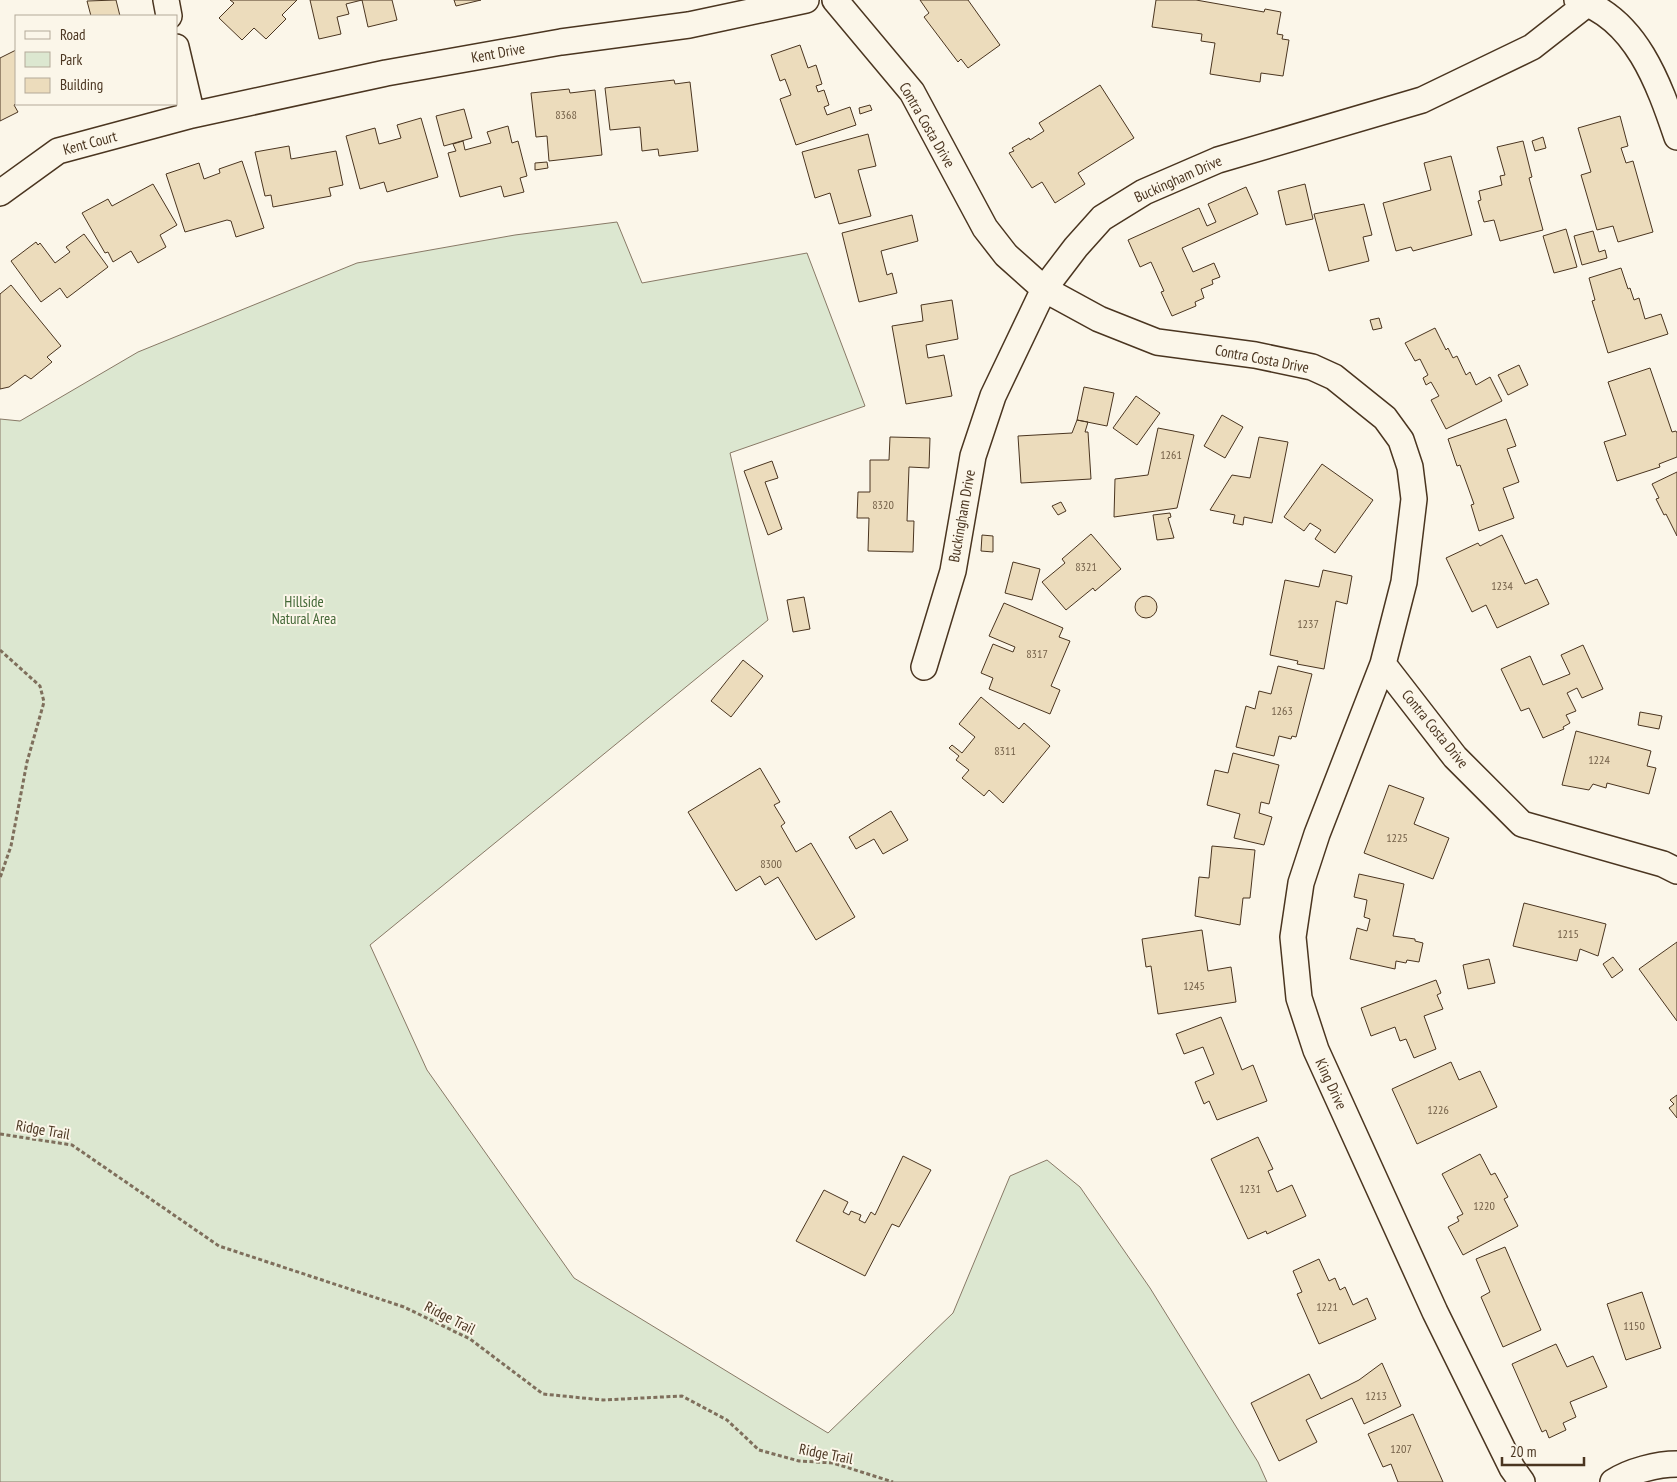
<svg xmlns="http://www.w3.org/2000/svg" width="1677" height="1482" font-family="'PT Sans Narrow',sans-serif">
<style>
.green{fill:#dce7d0;stroke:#887966}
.building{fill:#ecdcbc;stroke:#4a3520}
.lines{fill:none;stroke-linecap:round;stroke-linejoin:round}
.street-casing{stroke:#4a3520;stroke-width:28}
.path{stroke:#7f6f5c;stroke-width:3;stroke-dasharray:4 2.5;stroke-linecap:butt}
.street{stroke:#fbf6e9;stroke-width:25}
.labels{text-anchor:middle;stroke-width:4;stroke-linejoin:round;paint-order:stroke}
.number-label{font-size:12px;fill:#725f47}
.street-label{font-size:15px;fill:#4a3520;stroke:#fbf6e9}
.park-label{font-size:15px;fill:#436837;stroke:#fbf6e9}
</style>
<rect width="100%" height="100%" fill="#fbf6e9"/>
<path class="green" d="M 617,222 L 642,283 L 807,253 L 865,406 L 730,453 L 768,620 L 370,945 L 427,1070 L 574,1278 L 828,1433 L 953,1313 L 1010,1176 L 1047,1160 L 1080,1187 L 1150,1288 L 1258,1462 L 1267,1482 L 0,1482 L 0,419 L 20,421 L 138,352 L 357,263 L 515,235 Z"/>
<path class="building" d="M 116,0 L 120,16 L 91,16 L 87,1 Z
M 230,0 L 297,0 L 282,15 L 286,19 L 266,39 L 254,28 L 242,40 L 219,18 L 234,3 Z
M 310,0 L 392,0 L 397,20 L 368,27 L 362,0 L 346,4 L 349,14 L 337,17 L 341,34 L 319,39 Z
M 454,0 L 481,0 L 456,6 Z
M 920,0 L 968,0 L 1000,45 L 968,68 L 961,59 L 958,62 L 924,17 L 929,13 Z
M 1156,0 L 1196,0 L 1264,12 L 1265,9 L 1281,12 L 1277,34 L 1283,35 L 1282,39 L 1289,40 L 1283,76 L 1261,73 L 1260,82 L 1210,74 L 1215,43 L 1201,41 L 1202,34 L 1152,27 Z
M 800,45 L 808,68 L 816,65 L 822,84 L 816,86 L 818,92 L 824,90 L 829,105 L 824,107 L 827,115 L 850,107 L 856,125 L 796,145 L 780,99 L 791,95 L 785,79 L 780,81 L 771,55 Z
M 16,50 L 16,103 L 14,105 L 18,112 L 0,121 L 0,58 Z
M 674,80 L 675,84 L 690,82 L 698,151 L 659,156 L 658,149 L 642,151 L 640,127 L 610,130 L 605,88 Z
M 1100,85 L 1134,138 L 1078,173 L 1085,184 L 1055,203 L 1042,182 L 1032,188 L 1009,153 L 1014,151 L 1012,148 L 1029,138 L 1030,140 L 1044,131 L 1039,123 Z
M 569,89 L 570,93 L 595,90 L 602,155 L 549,161 L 547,136 L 536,137 L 531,93 Z
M 870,105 L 872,110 L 860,114 L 859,108 Z
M 464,109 L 472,138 L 444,146 L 436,116 Z
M 1620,116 L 1628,146 L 1621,148 L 1626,163 L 1633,161 L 1653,232 L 1618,242 L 1613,226 L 1597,230 L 1581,175 L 1591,172 L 1578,128 Z
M 421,118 L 438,177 L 387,192 L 384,182 L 360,189 L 346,136 L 375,128 L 379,144 L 401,138 L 397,125 Z
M 508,126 L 512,143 L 518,141 L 527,176 L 520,178 L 524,192 L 504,197 L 501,186 L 460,197 L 448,153 L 456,151 L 453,144 L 463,141 L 465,150 L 491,143 L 487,132 Z
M 868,134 L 876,166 L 858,170 L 871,216 L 839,224 L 830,193 L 815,198 L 802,152 Z
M 1543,137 L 1546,148 L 1535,151 L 1532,141 Z
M 1523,141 L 1532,177 L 1529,178 L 1543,230 L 1500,241 L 1494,220 L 1484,222 L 1478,201 L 1481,200 L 1479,191 L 1502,185 L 1500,176 L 1505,175 L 1497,147 Z
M 289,146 L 291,159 L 336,151 L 343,185 L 329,188 L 331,196 L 273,207 L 271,195 L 265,196 L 255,152 Z
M 1451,156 L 1472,235 L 1413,251 L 1411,247 L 1396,251 L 1383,203 L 1431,190 L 1424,163 Z
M 242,161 L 264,228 L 236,237 L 231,221 L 227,220 L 185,232 L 166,174 L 199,163 L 204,179 L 220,173 L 219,169 Z
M 547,162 L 548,168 L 535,170 L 535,163 Z
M 153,184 L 177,225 L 160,235 L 166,247 L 138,263 L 131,251 L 113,262 L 108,252 L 105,253 L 82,213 L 108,199 L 112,206 Z
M 1305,184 L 1313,219 L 1286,225 L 1278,191 Z
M 1246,187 L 1258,214 L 1182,248 L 1193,272 L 1214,263 L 1220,277 L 1212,280 L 1213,284 L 1201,289 L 1204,298 L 1195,302 L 1196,306 L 1172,316 L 1161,292 L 1164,291 L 1151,262 L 1140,267 L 1128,240 L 1199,208 L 1207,226 L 1216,222 L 1208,204 Z
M 1364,204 L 1372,235 L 1363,237 L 1369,261 L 1329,271 L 1314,214 Z
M 912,215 L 918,241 L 881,251 L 887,275 L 892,273 L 897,293 L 859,302 L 842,233 Z
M 1566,229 L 1577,267 L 1554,273 L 1543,236 Z
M 1593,231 L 1599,252 L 1605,250 L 1607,258 L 1582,265 L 1574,236 Z
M 84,234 L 108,267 L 67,298 L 60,288 L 41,302 L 11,261 L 36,242 L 38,245 L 40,243 L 55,263 L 70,252 L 66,247 Z
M 1621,268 L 1628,289 L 1630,288 L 1634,300 L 1639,298 L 1645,319 L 1661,314 L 1668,334 L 1608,353 L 1592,301 L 1595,300 L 1589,278 Z
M 11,285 L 61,346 L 47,357 L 52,362 L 31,379 L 25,375 L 9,387 L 0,389 L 0,294 Z
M 952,300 L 958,339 L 926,345 L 928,358 L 944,355 L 952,396 L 906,404 L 892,326 L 923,321 L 921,305 Z
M 1379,318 L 1382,328 L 1373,330 L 1370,320 Z
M 1435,328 L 1446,350 L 1448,348 L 1453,358 L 1457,356 L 1466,375 L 1470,372 L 1476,385 L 1490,377 L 1502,401 L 1446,429 L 1431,400 L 1439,396 L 1431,382 L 1426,385 L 1423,378 L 1428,375 L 1420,359 L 1415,361 L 1405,343 Z
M 1519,365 L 1528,385 L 1508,395 L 1498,375 Z
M 1650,368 L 1672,432 L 1676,431 L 1677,433 L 1677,457 L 1659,464 L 1660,467 L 1617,481 L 1604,442 L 1626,435 L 1608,382 Z
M 1084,387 L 1114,393 L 1107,426 L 1077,420 Z
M 1136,396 L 1160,413 L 1137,445 L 1113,428 Z
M 1222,415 L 1243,427 L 1225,458 L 1204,446 Z
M 1506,419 L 1516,446 L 1507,449 L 1519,482 L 1503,488 L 1514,518 L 1479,531 L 1471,505 L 1474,504 L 1460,465 L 1457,466 L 1448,439 Z
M 1077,420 L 1088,422 L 1085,432 L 1088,432 L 1091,479 L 1021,483 L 1018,436 L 1072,433 Z
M 1158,428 L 1194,435 L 1177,508 L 1114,517 L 1115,479 L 1148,475 Z
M 890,437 L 930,438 L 929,468 L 909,467 L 907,521 L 914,521 L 913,552 L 868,551 L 869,518 L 857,518 L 858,492 L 870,492 L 870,460 L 889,460 Z
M 1259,437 L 1288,442 L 1272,523 L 1244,517 L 1243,525 L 1233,523 L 1235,515 L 1210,510 L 1232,475 L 1250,478 Z
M 772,461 L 778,478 L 765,482 L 782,529 L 768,535 L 744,471 Z
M 1322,464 L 1373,500 L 1335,553 L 1315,539 L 1321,530 L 1310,523 L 1304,531 L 1284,517 Z
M 1677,472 L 1677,536 L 1666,514 L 1664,515 L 1656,499 L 1659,498 L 1652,484 Z
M 1061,502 L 1066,511 L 1058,515 L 1052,506 Z
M 1170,513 L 1171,517 L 1168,518 L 1174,538 L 1157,540 L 1153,515 Z
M 1091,534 L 1121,569 L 1095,591 L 1093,588 L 1066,610 L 1042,582 L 1065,563 L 1062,559 Z
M 982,535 L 993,536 L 993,552 L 981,551 Z
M 1502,535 L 1525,584 L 1537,579 L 1549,604 L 1497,628 L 1486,605 L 1472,612 L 1446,558 L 1478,543 L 1480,546 Z
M 1013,562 L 1040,569 L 1032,600 L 1005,593 Z
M 1323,570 L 1352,576 L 1347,604 L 1336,601 L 1324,669 L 1297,664 L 1298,661 L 1270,655 L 1285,580 L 1319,587 Z
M1135 607a11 11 0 1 1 22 0a11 11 0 1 1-22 0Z
M 804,597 L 810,629 L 793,632 L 787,600 Z
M 1004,603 L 1063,628 L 1059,637 L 1070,641 L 1051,686 L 1060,690 L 1050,714 L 989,689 L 993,678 L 981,673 L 993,644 L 1013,652 L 1015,647 L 989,636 Z
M 1583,645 L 1603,689 L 1582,698 L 1577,688 L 1567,693 L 1576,711 L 1566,715 L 1570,723 L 1563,727 L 1564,729 L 1543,738 L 1529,708 L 1521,711 L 1501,669 L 1530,656 L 1543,685 L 1570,674 L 1561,655 Z
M 743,660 L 763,676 L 731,717 L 711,701 Z
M 1278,666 L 1312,674 L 1296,737 L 1292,736 L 1291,739 L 1279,736 L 1274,756 L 1236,747 L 1246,706 L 1255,709 L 1259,691 L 1271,694 Z
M 981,697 L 1019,729 L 1024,723 L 1050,746 L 1003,803 L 989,790 L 984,796 L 962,778 L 969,770 L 956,760 L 959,756 L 949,748 L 952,745 L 962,753 L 975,737 L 959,724 Z
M 1640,712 L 1662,716 L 1659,729 L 1638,725 Z
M 1576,731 L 1651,751 L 1647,766 L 1656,768 L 1649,794 L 1607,783 L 1606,788 L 1593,784 L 1589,790 L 1562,785 Z
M 1233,753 L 1279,765 L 1269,804 L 1261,802 L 1259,813 L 1272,817 L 1264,845 L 1234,838 L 1240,814 L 1207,805 L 1215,770 L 1228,773 Z
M 760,768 L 780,802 L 774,805 L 785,823 L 781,826 L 796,852 L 811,843 L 855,917 L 816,940 L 778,877 L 765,885 L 760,876 L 736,891 L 688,812 Z
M 1389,785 L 1424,798 L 1414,824 L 1449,838 L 1433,879 L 1364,853 Z
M 891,811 L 908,840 L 883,854 L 874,839 L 856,849 L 849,837 Z
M 1212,846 L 1255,850 L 1250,898 L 1243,898 L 1240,925 L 1195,916 L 1199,877 L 1209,878 Z
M 1359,874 L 1404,884 L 1393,936 L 1415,939 L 1415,941 L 1423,943 L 1419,962 L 1407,960 L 1406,963 L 1396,961 L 1395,969 L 1350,959 L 1357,928 L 1367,931 L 1370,919 L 1364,917 L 1367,900 L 1354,897 Z
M 1524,903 L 1606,924 L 1598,956 L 1580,949 L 1577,961 L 1513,946 Z
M 1202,930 L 1208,971 L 1231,967 L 1236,1002 L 1158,1014 L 1151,966 L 1146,967 L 1142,939 Z
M 1677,942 L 1677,1021 L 1639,969 Z
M 1613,957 L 1623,970 L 1612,978 L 1603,964 Z
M 1489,959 L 1495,983 L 1468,989 L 1463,965 Z
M 1436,980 L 1441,993 L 1437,995 L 1443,1009 L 1424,1016 L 1436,1049 L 1414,1058 L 1406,1039 L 1400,1041 L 1395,1027 L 1371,1036 L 1361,1008 Z
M 1221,1017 L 1242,1070 L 1253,1065 L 1267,1101 L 1217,1120 L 1209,1101 L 1204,1104 L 1195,1082 L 1214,1074 L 1203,1047 L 1184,1054 L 1176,1034 Z
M 1451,1062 L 1459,1080 L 1480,1071 L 1497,1107 L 1417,1144 L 1392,1089 Z
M 1677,1095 L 1677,1118 L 1669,1108 L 1674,1104 L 1670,1100 Z
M 1258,1137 L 1273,1169 L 1268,1171 L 1277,1192 L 1292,1185 L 1306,1216 L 1267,1234 L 1266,1231 L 1248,1239 L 1211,1159 Z
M 1480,1154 L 1491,1175 L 1495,1173 L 1508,1197 L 1504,1199 L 1518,1226 L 1463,1255 L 1448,1227 L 1459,1221 L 1457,1217 L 1463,1214 L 1442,1174 Z
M 903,1156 L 931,1170 L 899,1227 L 892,1224 L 865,1276 L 796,1241 L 824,1190 L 848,1202 L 843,1212 L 849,1215 L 851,1211 L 861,1215 L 859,1220 L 865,1223 L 871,1212 L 875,1215 Z
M 1505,1247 L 1541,1330 L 1503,1347 L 1481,1297 L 1490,1292 L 1476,1259 Z
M 1319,1259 L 1329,1281 L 1335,1278 L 1340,1290 L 1345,1287 L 1353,1305 L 1367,1298 L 1376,1319 L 1319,1344 L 1297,1294 L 1302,1292 L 1293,1271 Z
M 1642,1292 L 1661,1348 L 1626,1360 L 1607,1304 Z
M 1556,1344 L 1567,1367 L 1593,1356 L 1607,1387 L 1570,1402 L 1576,1417 L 1563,1423 L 1566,1430 L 1549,1438 L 1546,1430 L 1542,1432 L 1512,1364 Z
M 1382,1363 L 1401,1406 L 1364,1424 L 1352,1398 L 1306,1420 L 1317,1442 L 1279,1461 L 1251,1403 L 1309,1374 L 1321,1399 L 1359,1380 Z
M 1413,1414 L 1443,1482 L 1398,1482 L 1391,1464 L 1383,1467 L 1368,1434 Z"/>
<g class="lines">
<g class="street-casing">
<path id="street" d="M 166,0 L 169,16
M 835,0 L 912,92 L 985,228 L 1006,255 L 1044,289 L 1099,319 L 1157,342 L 1255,355 L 1312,367 L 1334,377 L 1385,418 L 1401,440 L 1410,467 L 1414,499 L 1404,582 L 1383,664 L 1455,757 L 1522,824 L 1663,864 L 1677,871
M 1577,0 C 1636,18 1659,84 1677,137
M 176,47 L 192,115
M 0,193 L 58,151 L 192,115 L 386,73 L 561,42 L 689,25 L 806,0
M 1383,664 L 1317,834 L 1301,883 L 1293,937 L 1299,998 L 1316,1050 L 1435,1312 L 1512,1468 L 1522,1482
M 924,667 L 953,571 L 973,456 L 993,396 L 1044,289 L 1076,247 L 1102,218 L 1144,192 L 1218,160 L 1422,100 L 1532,47 L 1592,0
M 1613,1482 C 1630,1471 1657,1464 1677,1464"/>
</g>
<path class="path" d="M 0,650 L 40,686 L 44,702 L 27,762 L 11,846 L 0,878
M 0,1134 L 72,1145 L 219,1246 L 404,1307 L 470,1339 L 543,1394 L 603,1400 L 682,1396 L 727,1420 L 759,1450 L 799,1461 L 833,1463 L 893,1482"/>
<use href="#street" class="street"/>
</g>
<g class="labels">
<g class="number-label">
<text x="566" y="119">8368</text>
<text x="1171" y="459">1261</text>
<text x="883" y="509">8320</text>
<text x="1086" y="571">8321</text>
<text x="1502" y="590">1234</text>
<text x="1308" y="628">1237</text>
<text x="1037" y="658">8317</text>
<text x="1282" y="715">1263</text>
<text x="1005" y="755">8311</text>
<text x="1599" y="764">1224</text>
<text x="1397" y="842">1225</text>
<text x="771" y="868">8300</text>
<text x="1568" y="938">1215</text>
<text x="1194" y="990">1245</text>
<text x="1438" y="1114">1226</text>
<text x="1250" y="1193">1231</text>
<text x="1484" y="1210">1220</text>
<text x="1327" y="1311">1221</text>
<text x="1634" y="1330">1150</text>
<text x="1376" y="1400">1213</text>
<text x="1401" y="1453">1207</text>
</g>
<g class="street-label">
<text transform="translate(498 53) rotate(-10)" y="5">Kent Drive</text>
<text transform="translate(927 125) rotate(60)" y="5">Contra Costa Drive</text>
<text transform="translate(90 143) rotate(-15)" y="5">Kent Court</text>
<text transform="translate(1178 179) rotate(-24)" y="5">Buckingham Drive</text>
<text transform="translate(1262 359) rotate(11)" y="5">Contra Costa Drive</text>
<text transform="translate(962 516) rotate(-80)" y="5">Buckingham Drive</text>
<text transform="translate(1435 729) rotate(51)" y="5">Contra Costa Drive</text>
<text transform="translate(1331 1084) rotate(65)" y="5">King Drive</text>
<text transform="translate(43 1130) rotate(10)" y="5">Ridge Trail</text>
<text transform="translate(450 1318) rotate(27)" y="5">Ridge Trail</text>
<text transform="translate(826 1454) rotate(11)" y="5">Ridge Trail</text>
</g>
<g class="park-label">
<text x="304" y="607">Hillside<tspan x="304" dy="17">Natural Area</tspan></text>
</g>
</g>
<rect x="15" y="15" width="162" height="90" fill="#fbf6e9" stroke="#b4a999"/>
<rect x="25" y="31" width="25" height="8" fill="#fbf6e9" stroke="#b4a999"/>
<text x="60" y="40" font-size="15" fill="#4a3520">Road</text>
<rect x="25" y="52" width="25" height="15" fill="#dce7d0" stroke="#b4a999"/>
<text x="60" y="65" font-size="15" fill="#4a3520">Park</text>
<rect x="25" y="78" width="25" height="15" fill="#ecdcbc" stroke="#b4a999"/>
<text x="60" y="90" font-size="15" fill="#4a3520">Building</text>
<path d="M1502 1457v8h82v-8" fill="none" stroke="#4a3520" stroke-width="2.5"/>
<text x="1510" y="1457" font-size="15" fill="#4a3520" stroke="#fbf6e9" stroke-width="4" paint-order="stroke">20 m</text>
</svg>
